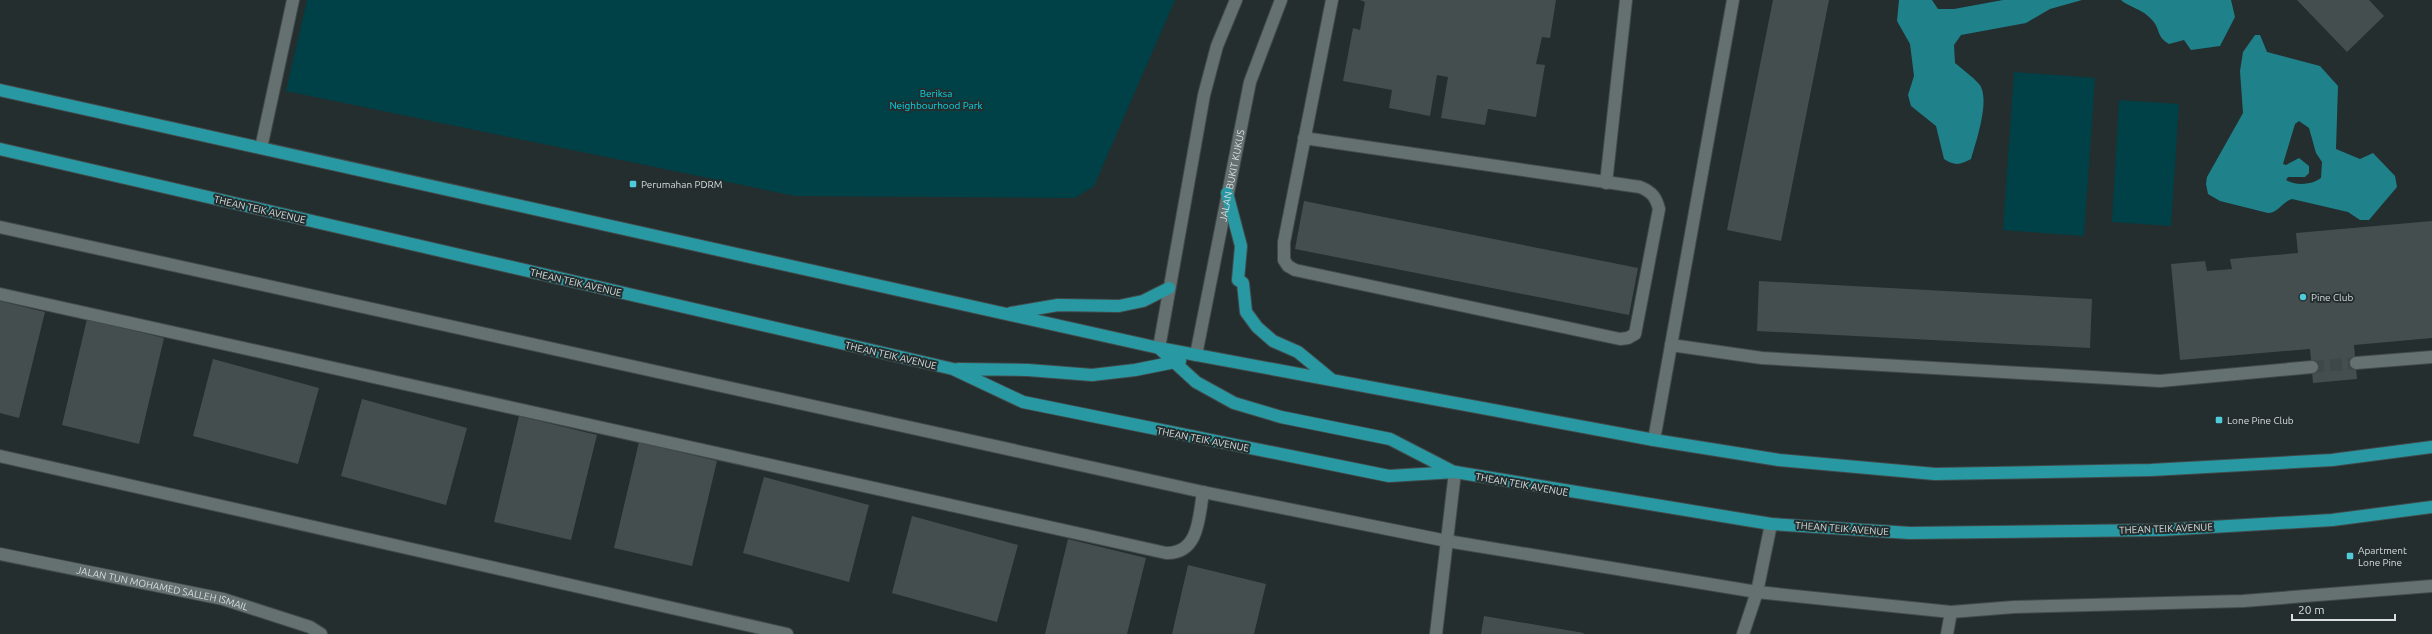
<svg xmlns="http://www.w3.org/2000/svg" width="2432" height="634" font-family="Ubuntu,sans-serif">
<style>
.green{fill:#004147}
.water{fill:#1f818a;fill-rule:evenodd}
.building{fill:#444e4f}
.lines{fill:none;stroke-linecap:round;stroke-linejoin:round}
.minor-tunnel{stroke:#3f4849;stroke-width:12;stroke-dasharray:12 6;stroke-linecap:butt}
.minor-casing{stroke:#424a4b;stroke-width:14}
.major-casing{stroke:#424a4b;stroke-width:14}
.minor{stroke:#657071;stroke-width:12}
.major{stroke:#2899a2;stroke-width:12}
.poi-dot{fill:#52cbd8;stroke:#242e2f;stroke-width:1.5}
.labels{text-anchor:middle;stroke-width:4;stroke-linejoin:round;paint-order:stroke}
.park-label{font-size:10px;fill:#02d9e9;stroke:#242e2f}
.street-label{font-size:10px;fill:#d8dedf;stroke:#242e2f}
.poi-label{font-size:10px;fill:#d8dedf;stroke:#242e2f;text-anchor:start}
</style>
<rect width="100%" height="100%" fill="#242e2f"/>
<path class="green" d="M 307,0 L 1175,0 L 1094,186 L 1075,198 L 795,196 L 286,91 Z
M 2014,72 L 2095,78 L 2084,236 L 2003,230 Z
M 2119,100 L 2179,104 L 2171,226 L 2112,222 Z"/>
<path class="water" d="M 1899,0 L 1932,0 L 1938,9 L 1954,9 L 2003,0 L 2082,0 L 2050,9 L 2026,23 L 1961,35 L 1954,45 L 1955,63 C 1963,70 1972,76 1979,84 C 1991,98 1976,142 1971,159 C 1960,165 1955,166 1944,159 L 1936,126 L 1911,106 L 1908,95 L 1914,76 L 1910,44 L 1897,21 Z
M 2121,0 L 2231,0 L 2235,17 L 2220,46 L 2191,50 L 2184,40 L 2169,44 C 2156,36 2161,31 2153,21 C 2142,8 2130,8 2121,0 Z
M 2255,35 L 2260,35 L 2267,52 L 2320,66 L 2338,86 L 2336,149 L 2360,159 L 2373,153 L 2395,176 L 2397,187 L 2369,220 L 2360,220 L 2348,212 L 2292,199 C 2282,202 2278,213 2268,213 L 2220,201 L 2208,194 L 2206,184 L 2207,177 L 2243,113 L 2240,71 L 2243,52 ZM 2299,121 L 2309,128 L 2316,153 L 2322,162 L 2321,178 C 2312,185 2296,186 2286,180 L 2288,177 L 2305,177 L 2309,173 L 2309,166 L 2299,158 L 2286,165 L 2283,164 L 2295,124 Z"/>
<path class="building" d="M 1360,0 L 1556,0 L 1550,38 L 1542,37 L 1536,64 L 1545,65 L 1536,117 L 1488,109 L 1485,125 L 1441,118 L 1448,77 L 1437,75 L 1430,116 L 1389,108 L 1392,90 L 1343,81 L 1353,28 L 1360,30 L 1365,2 Z
M 1773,0 L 1829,0 L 1781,241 L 1727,230 Z
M 2297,0 L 2369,0 L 2384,16 L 2347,52 Z
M 1304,201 L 1638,268 L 1629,315 L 1295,249 Z
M 2432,221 L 2432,338 L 2354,345 L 2357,379 L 2313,383 L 2310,349 L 2180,360 L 2171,264 L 2205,261 L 2207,271 L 2232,269 L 2230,259 L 2298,253 L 2296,233 Z
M 1759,281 L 2092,299 L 2090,348 L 1757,331 Z
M 0,301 L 45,312 L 19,418 L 0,413 Z
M 87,319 L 164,338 L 139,444 L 62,425 Z
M 213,359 L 319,388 L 298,464 L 193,436 Z
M 362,399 L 467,428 L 446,505 L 341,476 Z
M 519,416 L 597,435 L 571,540 L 494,522 Z
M 639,442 L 717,461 L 692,566 L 614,548 Z
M 764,477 L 869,505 L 849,582 L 743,553 Z
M 912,516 L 1018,545 L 997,622 L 892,593 Z
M 1068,539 L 1146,558 L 1127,634 L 1045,634 Z
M 1188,565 L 1266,584 L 1254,634 L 1172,634 Z
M 1484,616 L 1584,633 L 1583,634 L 1481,634 Z"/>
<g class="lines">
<path class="minor-tunnel" d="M 2312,367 L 2356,363"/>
<g class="minor-casing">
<g id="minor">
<path d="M 1304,138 L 1640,187 C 1652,192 1656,197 1659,209 L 1635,334 L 1628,338 L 1620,339 L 1295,270 L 1288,266 L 1284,260 L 1284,242 L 1332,0"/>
<path d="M 261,148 L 293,0"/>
<path d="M 1606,183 L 1626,0"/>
<path d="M 0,227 L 1203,492 L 1447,541 L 1757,592 L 1951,612 L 2014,607 L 2243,601 L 2432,586"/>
<path d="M 0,294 L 1166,553 C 1199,554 1199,517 1203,492"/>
<path d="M 1671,345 L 1762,358 L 2160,381 L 2312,367"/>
<path d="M 1159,348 L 1204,95 L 1217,46 L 1236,0"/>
<path id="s1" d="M 1196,355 L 1250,82 L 1281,0"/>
<path d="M 2356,363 L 2432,357"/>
<path d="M 1654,440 L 1733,0"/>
<path d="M 0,456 L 787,634"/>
<path id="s2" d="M 0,554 L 223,599 L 310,627 L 321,634"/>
<path d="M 1436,634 L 1455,472"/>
<path d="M 1743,634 L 1757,592 L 1771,524"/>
<path d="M 1947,634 L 1951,612"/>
</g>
</g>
<g class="major-casing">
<path id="major" d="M 0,90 L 1159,348 L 1654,440 L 1779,460 L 1935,474 L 2151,470 L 2332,460 L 2432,447
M 0,149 L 953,369 L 1023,402 L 1389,476 L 1455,472 L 1771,524 L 1910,533 L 2161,530 L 2332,520 L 2432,507
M 1227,193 L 1241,246 L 1238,280 L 1243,283 L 1246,312 L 1257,327 L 1273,341 L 1298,352 L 1332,380
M 1011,313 L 1058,305 L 1119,306 L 1143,301 L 1169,288
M 1159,348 L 1196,382 L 1234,403 L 1281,417 L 1390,439 L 1454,472
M 958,369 L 1028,370 L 1092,375 L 1135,370 L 1180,361"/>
</g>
<use href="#minor" class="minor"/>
<use href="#major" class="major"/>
</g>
<g class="poi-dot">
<rect x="629" y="180" width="8" height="8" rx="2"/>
<circle cx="2303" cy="297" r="4"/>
<rect x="2215" y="416" width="8" height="8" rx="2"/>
<rect x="2346" y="552" width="8" height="8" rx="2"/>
</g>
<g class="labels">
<g class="park-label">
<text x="936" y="97">Beriksa<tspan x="936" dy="12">Neighbourhood Park</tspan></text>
</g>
<g class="street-label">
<text dy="4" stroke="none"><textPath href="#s1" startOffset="183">JALAN BUKIT KUKUS</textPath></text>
<text transform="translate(260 209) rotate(13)" y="4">THEAN TEIK AVENUE</text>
<text transform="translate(576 282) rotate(13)" y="4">THEAN TEIK AVENUE</text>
<text transform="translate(891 355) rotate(13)" y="4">THEAN TEIK AVENUE</text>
<text transform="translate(1203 439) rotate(11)" y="4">THEAN TEIK AVENUE</text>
<text transform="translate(1522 484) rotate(10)" y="4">THEAN TEIK AVENUE</text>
<text transform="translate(1842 528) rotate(4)" y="4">THEAN TEIK AVENUE</text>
<text transform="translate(2166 528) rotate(-2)" y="4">THEAN TEIK AVENUE</text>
<text dy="4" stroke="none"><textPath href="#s2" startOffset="166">JALAN TUN MOHAMED SALLEH ISMAIL</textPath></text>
</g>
<g class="poi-label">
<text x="641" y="188">Perumahan PDRM</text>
<text x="2311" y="301">Pine Club</text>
<text x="2227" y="424">Lone Pine Club</text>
<text x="2358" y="554">Apartment<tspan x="2358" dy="12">Lone Pine</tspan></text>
</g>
</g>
<path d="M2292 614v6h103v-6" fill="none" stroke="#d8dedf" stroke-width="2"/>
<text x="2298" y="614" font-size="12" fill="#d8dedf" stroke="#242e2f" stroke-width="3" paint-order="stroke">20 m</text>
</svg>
